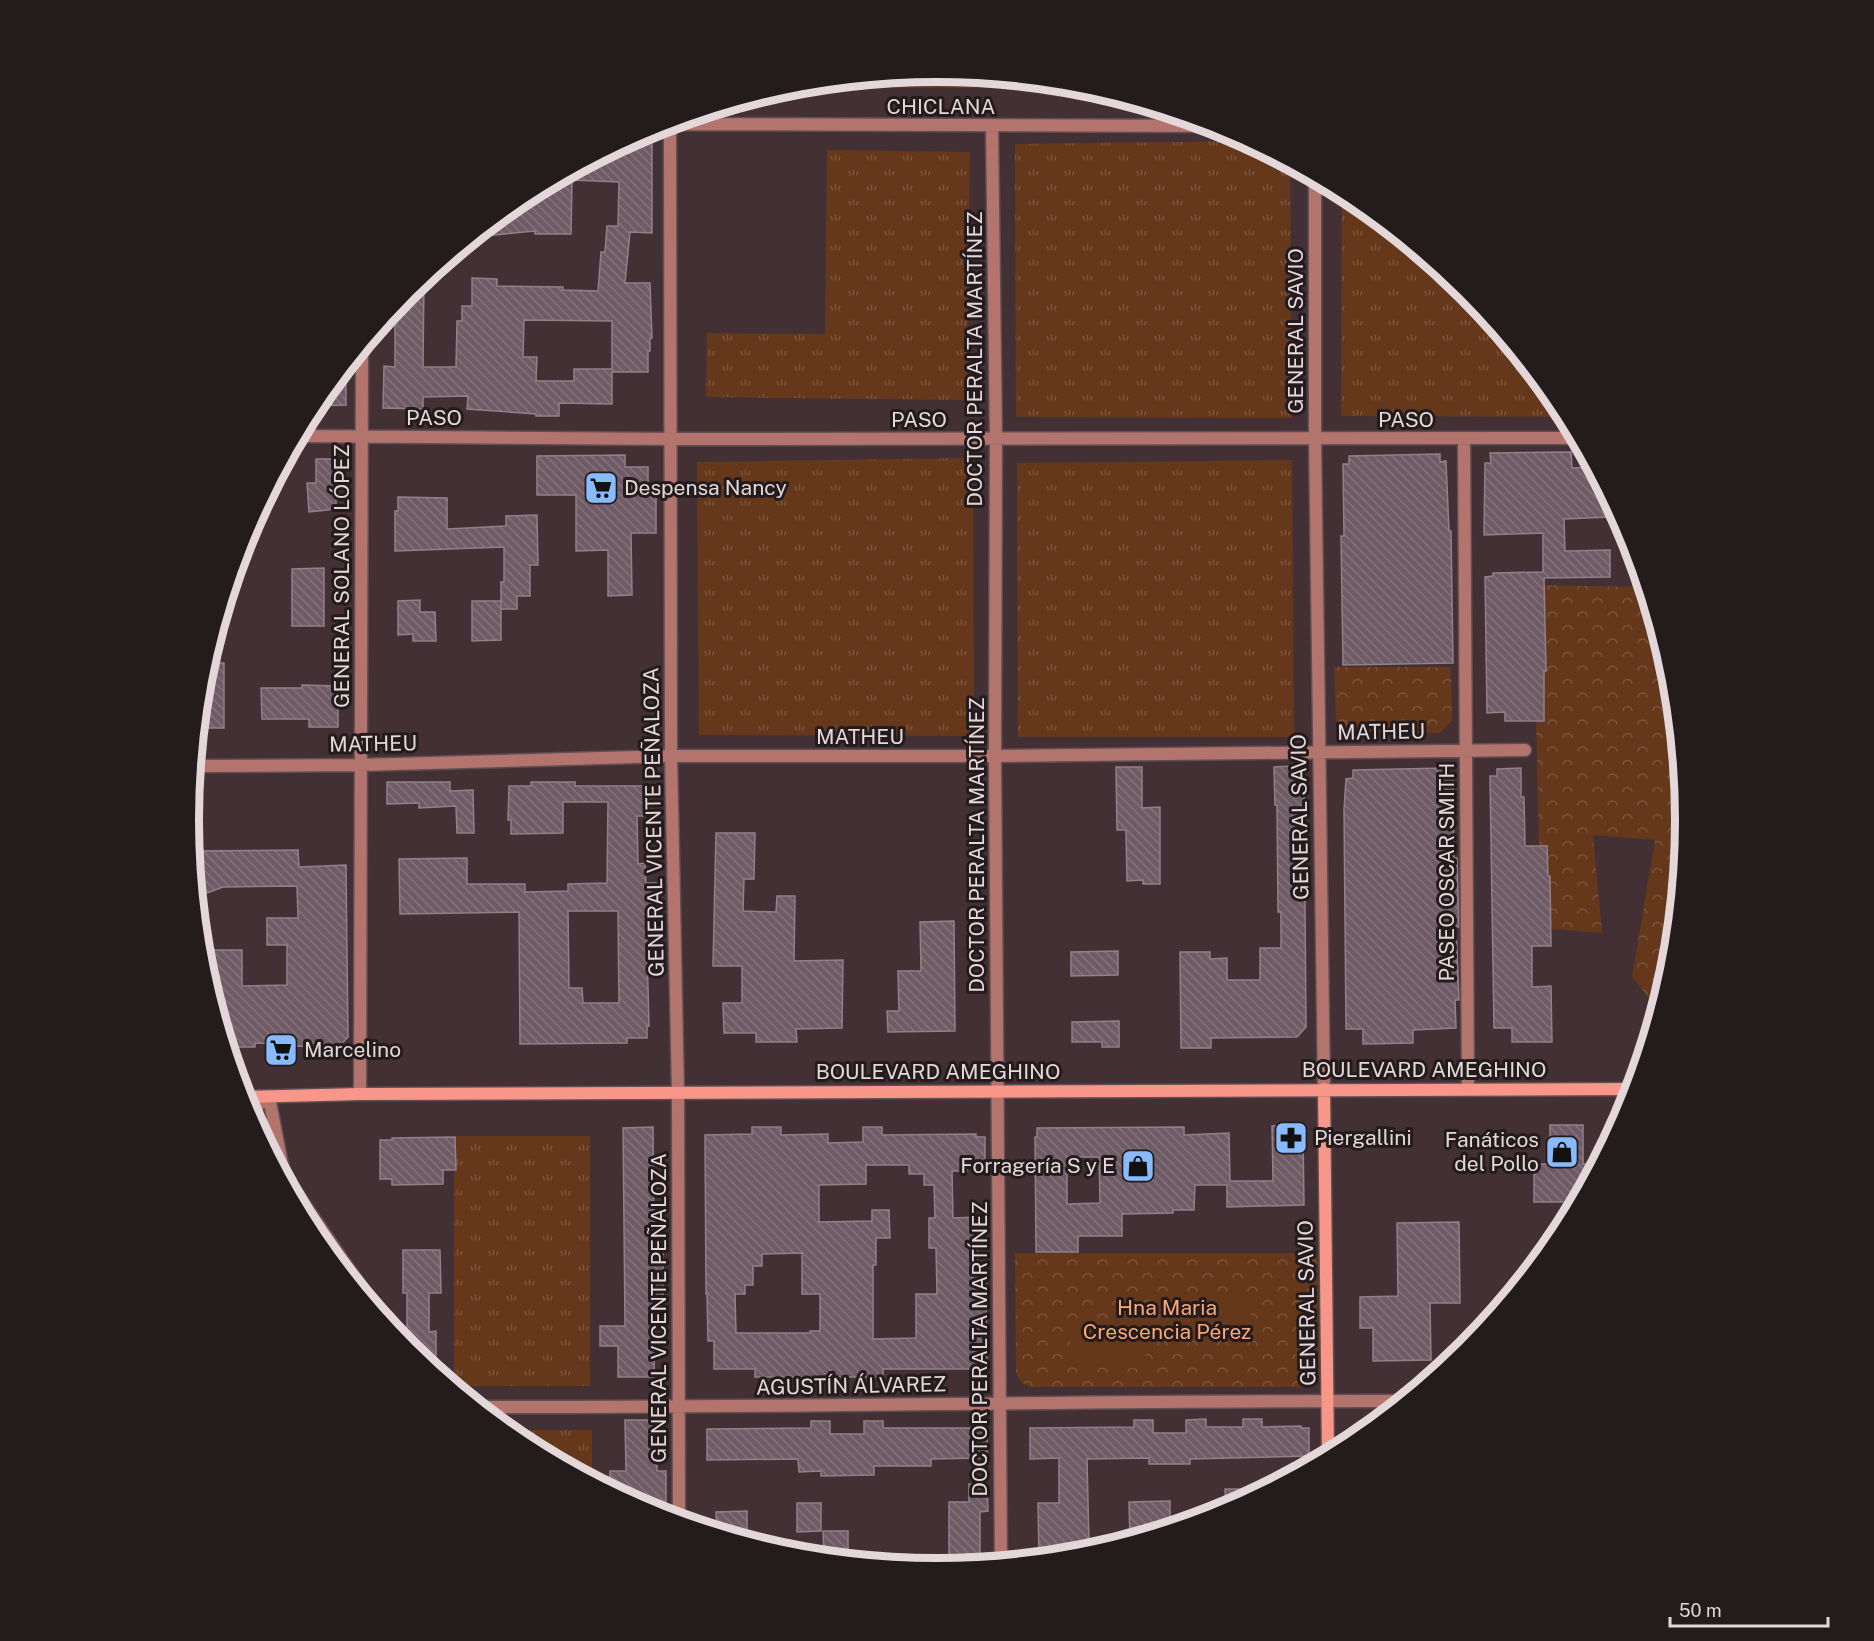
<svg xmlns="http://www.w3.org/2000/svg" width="1874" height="1641" font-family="'Public Sans',sans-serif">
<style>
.grass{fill:url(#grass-tufts)}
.forest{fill:url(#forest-crowns)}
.garden{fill:#65381c}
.building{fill:url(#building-back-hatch);stroke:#937f8a;stroke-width:1.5;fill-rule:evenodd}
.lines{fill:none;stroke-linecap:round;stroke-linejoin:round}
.street-casing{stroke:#604e52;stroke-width:15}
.secondary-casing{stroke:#604e52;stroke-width:15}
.street{stroke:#b2746c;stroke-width:12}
.secondary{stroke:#f89689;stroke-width:12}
.labels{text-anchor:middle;stroke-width:6;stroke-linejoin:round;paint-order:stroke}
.street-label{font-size:21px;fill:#e3d7d9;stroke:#241b1d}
.poi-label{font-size:21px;fill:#e3d7d9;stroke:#241b1d;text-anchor:start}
.park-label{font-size:21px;fill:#fba777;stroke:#241b1d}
.rim{fill:none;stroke:#e3d7d9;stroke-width:8}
</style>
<defs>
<pattern id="grass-tufts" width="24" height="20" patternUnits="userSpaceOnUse" patternTransform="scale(1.5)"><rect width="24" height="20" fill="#65381c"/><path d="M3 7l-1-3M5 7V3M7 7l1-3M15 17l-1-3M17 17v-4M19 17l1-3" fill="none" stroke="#7b543c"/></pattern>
<pattern id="forest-crowns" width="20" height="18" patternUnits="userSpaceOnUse" patternTransform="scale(1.5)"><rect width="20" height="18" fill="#65381c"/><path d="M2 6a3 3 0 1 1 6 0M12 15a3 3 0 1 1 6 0" fill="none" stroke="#7b543c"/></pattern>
<pattern id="building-back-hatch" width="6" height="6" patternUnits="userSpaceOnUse" patternTransform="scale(1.5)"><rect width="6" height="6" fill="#6e5b65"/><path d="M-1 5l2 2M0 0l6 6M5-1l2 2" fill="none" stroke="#83727a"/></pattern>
</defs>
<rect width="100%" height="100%" fill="#433034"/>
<path class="grass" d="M 937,72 L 1083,86 L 1090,88 L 787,88 Z
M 1246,141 L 1290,165 L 1292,418 L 1016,417 L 1015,144 Z
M 827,150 L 970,152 L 967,400 L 706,397 L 707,333 L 825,334 Z
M 1342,193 L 1353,198 L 1467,291 L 1560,405 L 1566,417 L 1341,416 Z
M 973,458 L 974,736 L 699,735 L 697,462 Z
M 1292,460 L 1294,737 L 1018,737 L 1017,463 Z
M 454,1136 L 590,1136 L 590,1386 L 454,1386 Z
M 505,1430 L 592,1430 L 592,1481 L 521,1443 Z"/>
<path class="forest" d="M 1533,585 L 1644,587 L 1671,675 L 1685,821 L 1671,967 L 1658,1009 L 1632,977 L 1655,840 L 1593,835 L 1602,933 L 1541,928 Z
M 1334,667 L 1451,667 L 1452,721 L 1439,733 L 1344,734 L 1336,721 Z
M 1015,1253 L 1317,1253 L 1319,1372 C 1316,1382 1311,1385 1301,1387 L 1031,1387 C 1022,1384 1018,1380 1016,1371 Z"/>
<path class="garden" d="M 1177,1296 L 1251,1297 L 1251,1331 L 1177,1331 Z
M 1070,1323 L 1146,1324 L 1146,1368 L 1070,1367 Z"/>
<path class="building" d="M 626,142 L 652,142 L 652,233 L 630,232 L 625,283 L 650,283 L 652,338 L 650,338 L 650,351 L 648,351 L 648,372 L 612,372 L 612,404 L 559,403 L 559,416 L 536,416 L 536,414 L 467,409 L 468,396 L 423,397 L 423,409 L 383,408 L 384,366 L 395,367 L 395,320 L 384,320 L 408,291 L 424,278 L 423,367 L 456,367 L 457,321 L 462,321 L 462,306 L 472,306 L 472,278 L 497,279 L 497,286 L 563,287 L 563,290 L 598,291 L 601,252 L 605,252 L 607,226 L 618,226 L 619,182 L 572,180 L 571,234 L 535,234 L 535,231 L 473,237 L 509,208 L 525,207 L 525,202 L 529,202 L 529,194 ZM 524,320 L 612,321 L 612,369 L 574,369 L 574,381 L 536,381 L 537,357 L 523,357 Z
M 346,367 L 346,405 L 314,406 L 315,404 Z
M 1571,452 L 1572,468 L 1593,467 L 1609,497 L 1609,517 L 1564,519 L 1565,551 L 1610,550 L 1610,577 L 1544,578 L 1546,671 L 1544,671 L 1544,721 L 1505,721 L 1505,712 L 1487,713 L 1485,577 L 1493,576 L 1493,573 L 1543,572 L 1543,533 L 1484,535 L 1485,463 L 1491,463 L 1490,453 Z
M 1440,454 L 1440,462 L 1446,461 L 1449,531 L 1451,531 L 1453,663 L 1343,665 L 1341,536 L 1344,536 L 1343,464 L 1349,464 L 1349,456 Z
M 625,455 L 625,467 L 648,467 L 648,485 L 656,486 L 656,533 L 631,533 L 632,595 L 608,596 L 608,550 L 576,551 L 576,495 L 537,495 L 537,456 Z
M 316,459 L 336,459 L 336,509 L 309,512 L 307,483 L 316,483 Z
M 398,497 L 447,498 L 447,529 L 506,526 L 506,516 L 537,515 L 538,565 L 530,565 L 530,596 L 517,596 L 517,609 L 501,609 L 501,582 L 504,582 L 504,547 L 395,551 L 395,511 L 398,511 Z
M 324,568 L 324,626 L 292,626 L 292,569 Z
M 420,600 L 420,612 L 435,612 L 436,641 L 413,641 L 413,634 L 398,635 L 398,601 Z
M 472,601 L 501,601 L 501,640 L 472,641 Z
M 206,663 L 224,663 L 224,728 L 199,728 L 202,687 L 204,687 L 204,670 Z
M 302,685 L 338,686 L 338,727 L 309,727 L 309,719 L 262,719 L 261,688 L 302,688 Z
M 1293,766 L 1304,777 L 1306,1027 L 1297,1037 L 1211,1038 L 1211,1048 L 1181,1048 L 1180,952 L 1210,952 L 1210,959 L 1227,958 L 1227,980 L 1260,980 L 1260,948 L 1281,948 L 1281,912 L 1278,912 L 1277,805 L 1275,805 L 1274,767 Z
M 1116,767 L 1142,767 L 1142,808 L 1160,807 L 1160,884 L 1143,884 L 1143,880 L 1127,881 L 1126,830 L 1117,830 Z
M 1446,768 L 1446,777 L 1453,777 L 1454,858 L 1457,858 L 1459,927 L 1456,927 L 1459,1000 L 1455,1000 L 1456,1028 L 1413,1030 L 1413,1043 L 1363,1044 L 1363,1029 L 1346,1029 L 1344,810 L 1346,779 L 1353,778 L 1353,770 Z
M 1521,768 L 1521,797 L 1524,797 L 1525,846 L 1547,846 L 1548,876 L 1550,876 L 1551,946 L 1532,946 L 1532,987 L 1551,986 L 1552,1042 L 1512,1042 L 1512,1028 L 1494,1028 L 1490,776 L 1497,776 L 1497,769 Z
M 387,782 L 450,782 L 450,791 L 473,790 L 474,833 L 457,833 L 456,806 L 419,808 L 419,803 L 387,804 Z
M 531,782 L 575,782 L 575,786 L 650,786 L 650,816 L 637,816 L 638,864 L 645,863 L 646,883 L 658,883 L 659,910 L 646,910 L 649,1026 L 647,1026 L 647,1038 L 627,1038 L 627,1043 L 520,1044 L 519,912 L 400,914 L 399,859 L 467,858 L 467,884 L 525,884 L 525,892 L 568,891 L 568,884 L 607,883 L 608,802 L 563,802 L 563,833 L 511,834 L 511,820 L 508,820 L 509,786 L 531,786 ZM 568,911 L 618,911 L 619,1003 L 583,1003 L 582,988 L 569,988 Z
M 716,833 L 755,833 L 754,879 L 744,879 L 743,911 L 776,912 L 777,896 L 795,896 L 794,961 L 843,960 L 842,1028 L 796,1029 L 797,1042 L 756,1042 L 756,1033 L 724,1033 L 723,1003 L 742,1003 L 742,966 L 713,966 Z
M 298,850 L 299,867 L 346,865 L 348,1037 L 339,1047 L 288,1046 L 288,1044 L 255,1043 L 255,1047 L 227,1047 L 203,966 L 201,950 L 242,950 L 242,986 L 287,985 L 287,945 L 267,945 L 267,918 L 298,918 L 297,886 L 223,887 L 196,897 L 192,851 Z
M 954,921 L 955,1031 L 888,1032 L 887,1011 L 899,1011 L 898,971 L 921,971 L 920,922 Z
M 1118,951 L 1118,975 L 1071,976 L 1071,952 Z
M 1119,1021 L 1119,1047 L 1102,1047 L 1102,1042 L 1072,1042 L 1072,1022 Z
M 1295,1125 L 1303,1133 L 1304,1205 L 1227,1207 L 1227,1185 L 1195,1185 L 1194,1210 L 1173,1210 L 1173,1213 L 1122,1214 L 1122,1236 L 1078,1236 L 1078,1252 L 1036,1252 L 1035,1137 L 1037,1137 L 1037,1128 L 1184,1127 L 1184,1135 L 1229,1133 L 1230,1181 L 1273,1181 L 1272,1126 ZM 1067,1157 L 1099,1157 L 1100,1203 L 1067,1204 Z
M 1550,1125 L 1583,1125 L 1583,1164 L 1598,1164 L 1578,1202 L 1534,1202 L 1534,1164 L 1550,1164 Z
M 653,1127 L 654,1240 L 663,1240 L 663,1327 L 655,1327 L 654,1377 L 618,1377 L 618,1346 L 600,1346 L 600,1326 L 625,1326 L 623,1128 Z
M 752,1127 L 781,1127 L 781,1135 L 828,1134 L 828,1143 L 863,1142 L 863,1127 L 882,1127 L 882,1135 L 976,1134 L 976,1137 L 985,1137 L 985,1162 L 967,1165 L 967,1171 L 952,1171 L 953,1218 L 977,1217 L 978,1284 L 986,1284 L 987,1369 L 883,1369 L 883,1377 L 755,1377 L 755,1369 L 714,1369 L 714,1341 L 708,1341 L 707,1294 L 706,1294 L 705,1135 L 752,1134 ZM 866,1165 L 909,1165 L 909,1174 L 924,1174 L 924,1185 L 934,1185 L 935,1218 L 929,1218 L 929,1248 L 936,1248 L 937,1294 L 916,1294 L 916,1338 L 873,1339 L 873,1265 L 876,1265 L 876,1238 L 890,1238 L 889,1210 L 872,1210 L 872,1221 L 819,1222 L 819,1185 L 866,1184 ZM 802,1253 L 802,1294 L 820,1294 L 820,1331 L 810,1331 L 810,1333 L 736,1333 L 735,1294 L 745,1294 L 745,1285 L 753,1285 L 753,1266 L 762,1266 L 762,1254 Z
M 455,1137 L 456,1170 L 443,1170 L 443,1184 L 392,1185 L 392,1179 L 380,1179 L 380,1140 L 392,1140 L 392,1138 Z
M 1459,1222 L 1460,1303 L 1430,1303 L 1431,1360 L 1373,1361 L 1373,1328 L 1360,1328 L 1360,1297 L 1398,1296 L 1397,1223 Z
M 403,1250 L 440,1250 L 441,1293 L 429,1293 L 429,1332 L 436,1331 L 436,1373 L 407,1349 L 407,1293 L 403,1293 Z
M 1206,1419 L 1206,1427 L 1243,1427 L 1243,1419 L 1262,1419 L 1262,1427 L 1301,1426 L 1301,1428 L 1309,1428 L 1309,1456 L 1190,1459 L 1190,1464 L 1149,1464 L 1149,1458 L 1087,1459 L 1089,1543 L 1085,1543 L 1085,1551 L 1069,1551 L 1069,1556 L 1039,1559 L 1038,1503 L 1059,1503 L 1059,1458 L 1030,1459 L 1030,1428 L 1134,1427 L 1134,1420 L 1153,1420 L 1153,1433 L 1186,1433 L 1186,1420 Z
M 625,1420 L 656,1420 L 657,1471 L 666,1471 L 666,1517 L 650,1512 L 609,1490 L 610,1471 L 626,1471 Z
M 811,1421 L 830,1421 L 830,1434 L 864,1434 L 864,1421 L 883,1421 L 883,1428 L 987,1428 L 987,1452 L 979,1452 L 980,1458 L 931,1459 L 931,1466 L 874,1466 L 874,1475 L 821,1476 L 821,1471 L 799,1472 L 798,1459 L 707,1460 L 707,1429 L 811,1428 Z
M 969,1484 L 987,1484 L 988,1511 L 980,1512 L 980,1565 L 949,1568 L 949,1502 L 969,1502 Z
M 1225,1489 L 1266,1489 L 1226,1511 Z
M 1170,1501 L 1170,1528 L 1130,1540 L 1129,1502 Z
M 797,1503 L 821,1503 L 821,1531 L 797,1532 Z
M 747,1511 L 747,1541 L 717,1532 L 716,1512 Z
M 823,1531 L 848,1531 L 848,1560 L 824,1558 Z"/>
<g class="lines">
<g class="street-casing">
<path id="street" d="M 670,123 L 671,756 L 678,1093 L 679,1521
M 667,124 L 1214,126
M 992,127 L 996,439 L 995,756 L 1001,1563
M 1315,178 L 1315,439 L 1324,1089
M 298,436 L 672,439 L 1577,438
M 1464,440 L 1468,1089
M 194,766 L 360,765 L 671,756 L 995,756 L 1525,750
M 1623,1089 L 1623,1117
M 360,1094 L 362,346
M 248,1112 L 269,1097 L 284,1175 L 361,1287 L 364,1296
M 478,1407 C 786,1408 1095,1400 1404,1401"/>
</g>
<g class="secondary-casing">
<path id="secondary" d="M 1324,1089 L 1328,1456
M 242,1097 L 360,1094 L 1634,1089"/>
</g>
<use href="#street" class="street"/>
<use href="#secondary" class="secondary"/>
</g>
<defs>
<g id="supermarket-square" transform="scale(1.725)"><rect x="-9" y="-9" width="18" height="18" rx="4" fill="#88bafc" stroke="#241b1d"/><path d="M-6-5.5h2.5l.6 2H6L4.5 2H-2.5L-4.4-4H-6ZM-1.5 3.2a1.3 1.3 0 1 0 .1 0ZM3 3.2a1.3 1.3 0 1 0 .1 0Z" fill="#111"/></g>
<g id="pharmacy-square" transform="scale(1.725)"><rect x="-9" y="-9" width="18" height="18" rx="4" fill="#88bafc" stroke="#241b1d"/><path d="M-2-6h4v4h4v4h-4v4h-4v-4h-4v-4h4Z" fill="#111"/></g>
<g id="shop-square" transform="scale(1.725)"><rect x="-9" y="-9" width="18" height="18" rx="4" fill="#88bafc" stroke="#241b1d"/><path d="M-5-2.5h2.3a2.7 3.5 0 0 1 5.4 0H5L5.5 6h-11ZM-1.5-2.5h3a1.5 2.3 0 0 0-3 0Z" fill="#111"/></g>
</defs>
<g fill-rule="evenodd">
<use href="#supermarket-square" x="601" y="488"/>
<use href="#supermarket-square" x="281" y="1050"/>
<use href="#pharmacy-square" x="1291" y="1138"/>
<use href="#shop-square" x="1562" y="1152"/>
<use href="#shop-square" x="1138" y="1166"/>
</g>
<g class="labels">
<g class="street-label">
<text x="941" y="114">CHICLANA</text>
<text transform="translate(1296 331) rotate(-90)" y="7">GENERAL SAVIO</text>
<text transform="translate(975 359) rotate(-90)" y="7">DOCTOR PERALTA MARTÍNEZ</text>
<text x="434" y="425">PASO</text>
<text x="919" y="427">PASO</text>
<text x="1406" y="427">PASO</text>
<text transform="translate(342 576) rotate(-90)" y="7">GENERAL SOLANO LÓPEZ</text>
<text transform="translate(1381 732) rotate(-1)" y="7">MATHEU</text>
<text x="860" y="744">MATHEU</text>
<text transform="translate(373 744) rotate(-1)" y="7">MATHEU</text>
<text transform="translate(1300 817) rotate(-91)" y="7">GENERAL SAVIO</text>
<text transform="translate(654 822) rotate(-91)" y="7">GENERAL VICENTE PEÑALOZA</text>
<text transform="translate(977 845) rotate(-90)" y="7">DOCTOR PERALTA MARTÍNEZ</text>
<text transform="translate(1447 872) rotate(-90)" y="7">PASEO OSCAR SMITH</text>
<text x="1424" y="1077">BOULEVARD AMEGHINO</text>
<text x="938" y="1079">BOULEVARD AMEGHINO</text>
<text transform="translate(1307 1303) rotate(-91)" y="7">GENERAL SAVIO</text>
<text transform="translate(659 1308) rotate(-90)" y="7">GENERAL VICENTE PEÑALOZA</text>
<text transform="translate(980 1349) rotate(-90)" y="7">DOCTOR PERALTA MARTÍNEZ</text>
<text transform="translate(851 1386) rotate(-1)" y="7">AGUSTÍN ÁLVAREZ</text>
</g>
<g class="poi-label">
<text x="624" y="495">Despensa Nancy</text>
<text x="304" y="1057">Marcelino</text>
<text x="1314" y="1145">Piergallini</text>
<text x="1539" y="1147" text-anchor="end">Fanáticos<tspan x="1539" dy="24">del Pollo</tspan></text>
<text x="1115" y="1173" text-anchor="end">Forragería S y E</text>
</g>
<g class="park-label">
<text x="1167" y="1315">Hna Maria<tspan x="1167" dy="24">Crescencia Pérez</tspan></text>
</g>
</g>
<path d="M0 0H1874V1641H0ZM199 820a738 738 0 1 1 1476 0a738 738 0 1 1-1476 0Z" fill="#241b1d" fill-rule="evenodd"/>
<path class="rim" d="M199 820a738 738 0 1 1 1476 0a738 738 0 1 1-1476 0Z"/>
<path d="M1670 1617v9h158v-9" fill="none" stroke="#e3d7d9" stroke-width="3"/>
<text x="1679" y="1617" font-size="18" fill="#e3d7d9" stroke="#241b1d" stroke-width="4.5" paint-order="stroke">50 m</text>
</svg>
